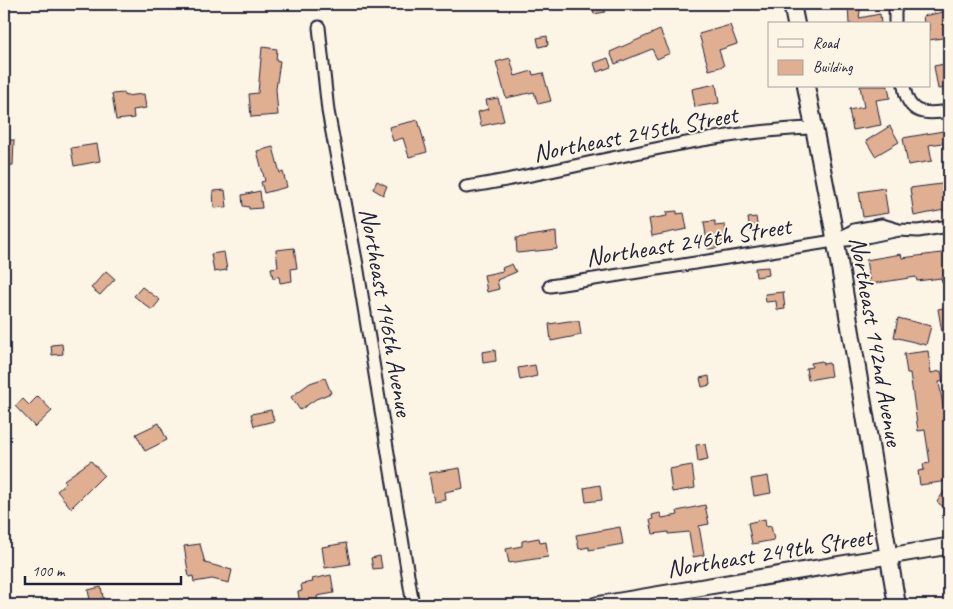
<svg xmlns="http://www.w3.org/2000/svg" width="953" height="609" font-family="Caveat,sans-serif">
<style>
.building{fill:#e0af92;stroke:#22223b}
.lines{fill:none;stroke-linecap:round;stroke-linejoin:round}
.minor-casing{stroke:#22223b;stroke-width:15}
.tertiary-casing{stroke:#22223b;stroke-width:19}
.secondary-casing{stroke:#22223b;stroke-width:20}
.minor{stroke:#fcf5e5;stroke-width:11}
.tertiary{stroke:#fcf5e5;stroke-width:15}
.secondary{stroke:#fcf5e5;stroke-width:16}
.labels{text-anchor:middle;stroke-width:4;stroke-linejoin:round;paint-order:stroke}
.street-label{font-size:25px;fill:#22223b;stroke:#fcf5e5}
</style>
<rect width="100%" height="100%" fill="#fcf5e5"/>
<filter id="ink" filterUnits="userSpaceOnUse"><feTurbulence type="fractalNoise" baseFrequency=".02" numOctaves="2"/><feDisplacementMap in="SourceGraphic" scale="10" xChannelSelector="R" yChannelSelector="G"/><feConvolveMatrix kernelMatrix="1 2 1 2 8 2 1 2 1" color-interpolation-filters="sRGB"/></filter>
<g filter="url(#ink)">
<path class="building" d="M 592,4 L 604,4 L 605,12 L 594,14 Z
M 848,4 L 861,4 L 859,18 L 880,14 L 881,24 L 849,24 Z
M 949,11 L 949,37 L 929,40 L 929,24 L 924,24 L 923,16 Z
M 730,25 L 737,44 L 719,50 L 724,66 L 709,70 L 699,34 Z
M 660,30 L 670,53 L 657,59 L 652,49 L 615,64 L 610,52 Z
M 547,36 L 548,45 L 539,47 L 537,38 Z
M 262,47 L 277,49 L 276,60 L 280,61 L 276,89 L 278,115 L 251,117 L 249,94 L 258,93 Z
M 510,58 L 515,76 L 532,71 L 533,75 L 543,73 L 551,101 L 538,104 L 534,92 L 506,98 L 496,62 Z
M 608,58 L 611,67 L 597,72 L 594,63 Z
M 949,63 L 949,88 L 938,89 L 934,66 Z
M 716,84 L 719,103 L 695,107 L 692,89 Z
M 860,86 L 888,86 L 890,98 L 876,100 L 881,125 L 853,130 L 849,110 L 864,107 Z
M 124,93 L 125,96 L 144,94 L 146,108 L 133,110 L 134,118 L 116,120 L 112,94 Z
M 498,98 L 504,121 L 481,126 L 478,112 L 488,109 L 486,100 Z
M 418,120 L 427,152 L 409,157 L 403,138 L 393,141 L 389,127 Z
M 890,126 L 899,142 L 875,156 L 866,141 Z
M 949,130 L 949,142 L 929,145 L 932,161 L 908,165 L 903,138 Z
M 4,140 L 14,140 L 13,165 L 4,166 Z
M 97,144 L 100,161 L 74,166 L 71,148 Z
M 273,147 L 280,173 L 283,172 L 287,187 L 264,193 L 261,182 L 265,181 L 257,151 Z
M 377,181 L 387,186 L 383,195 L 373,189 Z
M 949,183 L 949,209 L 914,216 L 910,188 Z
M 884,188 L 888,213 L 863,217 L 859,192 Z
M 225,190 L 227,207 L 214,208 L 213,191 Z
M 260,191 L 262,208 L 249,209 L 249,207 L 243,206 L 242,195 Z
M 677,211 L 677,214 L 684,213 L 687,229 L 652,236 L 649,219 L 667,216 L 666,212 Z
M 756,217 L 758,231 L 750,232 L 748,218 Z
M 715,221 L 715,226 L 725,225 L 727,242 L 717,244 L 717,248 L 708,249 L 704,222 Z
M 556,232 L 557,249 L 517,253 L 516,238 Z
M 294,248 L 297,268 L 291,269 L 292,281 L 280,283 L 279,276 L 273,278 L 271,268 L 278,267 L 276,250 Z
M 224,252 L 227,270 L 214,272 L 211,254 Z
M 949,252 L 949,282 L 942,283 L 941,278 L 917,281 L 916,277 L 870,284 L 866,260 L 901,254 L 902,258 Z
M 512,264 L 516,272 L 497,280 L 499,289 L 487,292 L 484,275 L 503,271 L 502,268 Z
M 768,267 L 769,275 L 756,277 L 755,268 Z
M 106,271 L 115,279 L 100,295 L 91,288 Z
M 142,287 L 160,300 L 152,310 L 134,296 Z
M 783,292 L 785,309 L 777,310 L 776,301 L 766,302 L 765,294 Z
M 949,307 L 949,331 L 942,332 L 938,309 Z
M 898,318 L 931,326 L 926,345 L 894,337 Z
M 569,321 L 579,321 L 581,335 L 551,341 L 549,324 Z
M 62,344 L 63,354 L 52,355 L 51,345 Z
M 495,350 L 496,361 L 483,363 L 482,352 Z
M 928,351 L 931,373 L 941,371 L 943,381 L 939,382 L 949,441 L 949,453 L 944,454 L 948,481 L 920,485 L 918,471 L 924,470 L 923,464 L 930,463 L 925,430 L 918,431 L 910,373 L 907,373 L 904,354 Z
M 822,361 L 823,364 L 829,363 L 831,376 L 808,380 L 806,368 L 812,367 L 811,363 Z
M 535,365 L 537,376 L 520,380 L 518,368 Z
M 709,376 L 710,385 L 702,387 L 700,378 Z
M 325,378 L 331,393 L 316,399 L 300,410 L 291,397 L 310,383 Z
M 38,396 L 52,411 L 35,427 L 15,406 L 23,399 L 29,405 Z
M 271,410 L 274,421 L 254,426 L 251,414 Z
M 159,423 L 167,440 L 145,451 L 136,434 Z
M 705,444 L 708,460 L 698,462 L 696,445 Z
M 91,461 L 104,475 L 71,508 L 57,491 L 66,483 L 64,480 Z
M 692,465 L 695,488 L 672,492 L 669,469 Z
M 460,468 L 463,488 L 445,492 L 446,500 L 434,502 L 429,473 Z
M 768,476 L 771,493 L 754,496 L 751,479 Z
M 949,484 L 949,511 L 937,502 Z
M 600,485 L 602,500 L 586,502 L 584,488 Z
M 705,505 L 709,524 L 699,526 L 704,555 L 693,557 L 689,532 L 668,534 L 668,532 L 653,534 L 650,520 L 653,519 L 652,515 L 660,513 L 662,518 L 678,515 L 677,511 Z
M 765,519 L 766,527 L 771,526 L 774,540 L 752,544 L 748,523 Z
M 620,527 L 623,544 L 589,550 L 589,547 L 579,549 L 576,535 Z
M 539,538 L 540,543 L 546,542 L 548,557 L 509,563 L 506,549 L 522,546 L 522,541 Z
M 346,543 L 350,564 L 325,568 L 322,547 Z
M 200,544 L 205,563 L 232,570 L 229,583 L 212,579 L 194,582 L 193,576 L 189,577 L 184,546 Z
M 380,556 L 382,568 L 373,569 L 371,558 Z
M 331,575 L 334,593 L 317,596 L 318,605 L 300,605 L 298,592 L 302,591 L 301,584 L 313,582 L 312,579 Z
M 101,587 L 104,602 L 91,605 L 88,590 Z"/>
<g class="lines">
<g class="minor-casing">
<path id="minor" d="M 895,24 L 895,11 L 898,4
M 319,27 L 328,111 L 357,265 L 413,605
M 904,86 C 908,115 925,115 949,111
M 466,187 C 582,169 695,132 813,128
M 838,239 L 854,230 L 882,225 L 899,230 L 918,231 L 949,226
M 550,286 L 834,241 L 857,239 L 899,230"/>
</g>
<g class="tertiary-casing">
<path id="tertiary" d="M 596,605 L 949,546"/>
</g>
<g class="secondary-casing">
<path id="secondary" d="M 792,4 L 796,24
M 806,86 L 833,226 L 897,605"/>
</g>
<use href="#minor" class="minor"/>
<use href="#tertiary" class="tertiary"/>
<use href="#secondary" class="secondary"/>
</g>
</g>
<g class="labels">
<g class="street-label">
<text transform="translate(635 133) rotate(-11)" y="9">Northeast 245th Street</text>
<text transform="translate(688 241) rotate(-9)" y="9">Northeast 246th Street</text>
<text transform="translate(387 312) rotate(80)" y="9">Northeast 146th Avenue</text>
<text transform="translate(877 341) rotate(80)" y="9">Northeast 142nd Avenue</text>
<text transform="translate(769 552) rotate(-9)" y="9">Northeast 249th Street</text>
</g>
</g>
<rect width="953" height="609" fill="none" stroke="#fcf5e5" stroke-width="20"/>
<rect x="10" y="10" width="933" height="589" fill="none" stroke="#22223b" stroke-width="2" filter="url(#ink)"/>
<rect x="768" y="22" width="162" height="65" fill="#fcf5e5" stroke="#a5a1a1"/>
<rect x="778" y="39" width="25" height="8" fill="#fcf5e5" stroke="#a5a1a1"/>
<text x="813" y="48" font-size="15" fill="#22223b">Road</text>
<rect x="778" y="60" width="25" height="15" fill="#e0af92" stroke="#a5a1a1"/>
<text x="813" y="72" font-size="15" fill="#22223b">Building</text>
<path d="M25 576v8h156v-8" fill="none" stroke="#22223b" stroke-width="2.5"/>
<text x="32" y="576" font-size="15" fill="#22223b" stroke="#fcf5e5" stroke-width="4" paint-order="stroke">100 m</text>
</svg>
